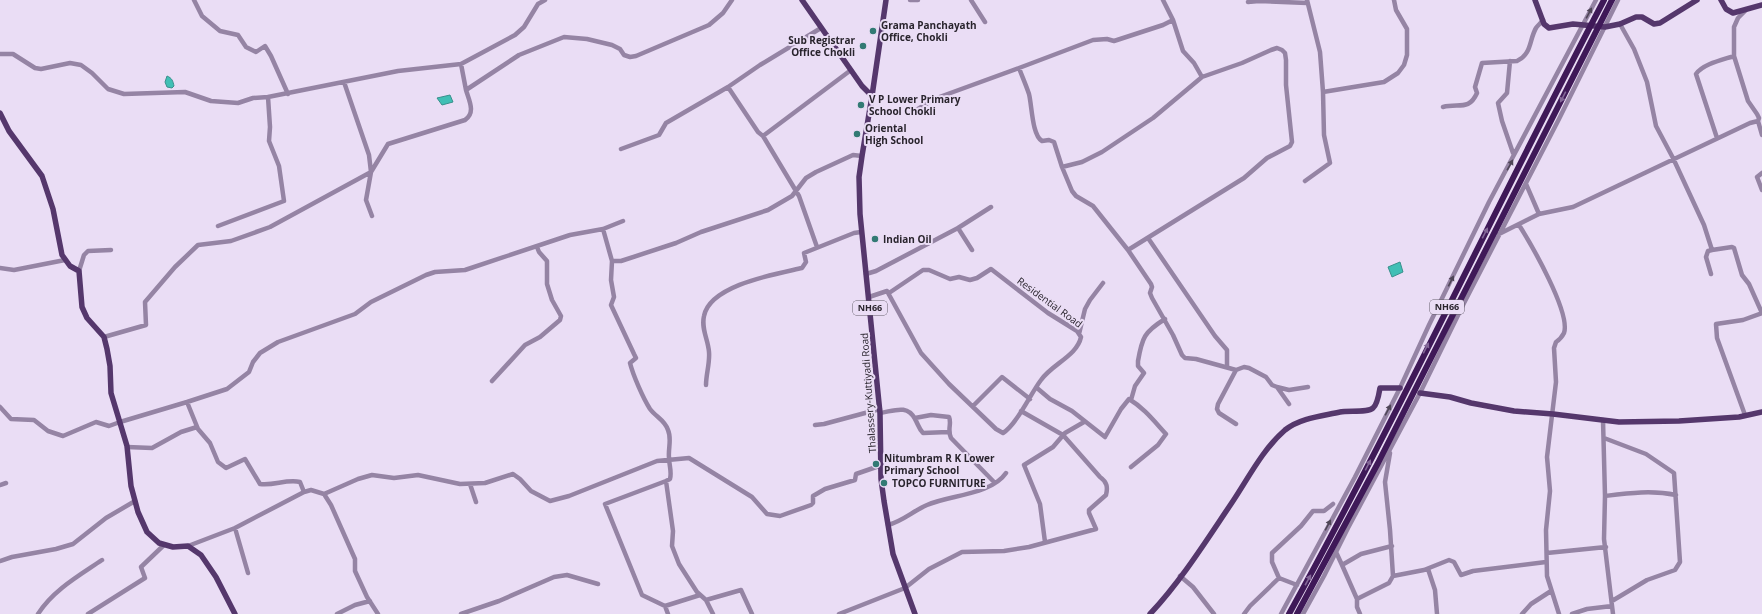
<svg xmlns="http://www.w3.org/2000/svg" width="1762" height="614" font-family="'Open Sans',sans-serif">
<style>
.water{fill:#40bfb5;stroke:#39908c}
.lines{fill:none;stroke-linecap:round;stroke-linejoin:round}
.minor{stroke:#9584a4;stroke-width:4.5}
.major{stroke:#55376c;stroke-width:5.5}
.highway{stroke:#3f1958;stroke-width:6}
.oneway{fill:#4f4657}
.oneway2{fill:#836797}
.poi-dot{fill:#327a74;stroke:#eaddf5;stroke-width:1.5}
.labels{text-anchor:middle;stroke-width:4;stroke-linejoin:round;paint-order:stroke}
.shield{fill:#eaddf5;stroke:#635c69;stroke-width:1}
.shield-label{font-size:9px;font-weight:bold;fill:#29242d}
.poi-label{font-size:10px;font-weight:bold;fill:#29242d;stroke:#eaddf5;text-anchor:start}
.street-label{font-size:10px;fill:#29242d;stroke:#eaddf5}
</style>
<rect width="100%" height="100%" fill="#eaddf5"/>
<path class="water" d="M 167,76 C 172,78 173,81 174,86 L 172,88 L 167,87 L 165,82 Z
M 450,95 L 453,102 L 442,105 L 437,98 Z
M 1400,262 L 1403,272 L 1392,277 L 1388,267 Z"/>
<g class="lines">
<path class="minor" d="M 194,0 L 202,16 L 220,31 L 238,35 L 246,47 L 256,52 L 265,46 L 271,56 L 288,94
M 910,0 L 918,0
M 971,0 L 985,22
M 1163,0 L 1173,20 L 1183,51 L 1194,63 L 1202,77 L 1153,118 L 1102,152 L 1082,162 L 1062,167 L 1072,191 L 1076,196 L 1093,206 L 1128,250 L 1151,284 L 1152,287 L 1150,293 L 1152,298 L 1173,335 L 1182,355 L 1185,358 L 1196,359 L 1236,370 L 1244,367 L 1249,368 L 1266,377 L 1272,385 L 1277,387 L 1289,404
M 1248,2 L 1259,1 L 1307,3
M 1745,11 L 1738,18 L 1734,27 L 1734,56 L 1748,101 L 1757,114 L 1759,118 L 1758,121 L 1762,135
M 1620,24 L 1634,49 L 1647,82 L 1656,126 L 1673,158 L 1704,225 L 1712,250 L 1708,251 L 1706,257 L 1711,274
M 0,54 L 13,54 L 35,68 L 41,69 L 70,63 L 81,65 L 92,73 L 108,89 L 124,94 L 185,92 L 211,101 L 238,103 L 253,98 L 268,97 L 270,127 L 269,141 L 279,166 L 284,201 L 218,226
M 1510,61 L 1507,93 L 1498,103 L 1502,121 L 1513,153
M 461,64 L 466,90
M 1019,68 L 1093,40 L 1107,39 L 1114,41 L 1163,25 L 1173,20
M 344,82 L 369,155 L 371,172 L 366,200 L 372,216
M 728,87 L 758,132 L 763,136 L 851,70
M 1323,92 L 1384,82 L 1398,73 L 1404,65 L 1407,55 L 1407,29 L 1396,10 L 1394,0
M 268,97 L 398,71 L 461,64 L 515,35 L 524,27 L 538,4 L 545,0
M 1443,107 C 1459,103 1469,111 1477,93 L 1475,87 L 1482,63 L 1517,61 C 1532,54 1529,40 1536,28 C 1538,25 1541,23 1543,20
M 910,114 L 934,99 L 1019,68 C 1022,76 1026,85 1029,94 C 1032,106 1032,135 1042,141 L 1049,140 L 1054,142 L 1062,167
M 763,136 L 799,196 L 817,247
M 1717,138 L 1696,74 C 1703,64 1722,60 1734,56
M 621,149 L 659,135 L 666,123 L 728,87 L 760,65 L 821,28
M 1762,173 L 1757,177 L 1762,190
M 1305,181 L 1330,163 L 1324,135 L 1323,92 L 1320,52 L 1307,0
M 1526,184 L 1539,214
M 1519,225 C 1531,244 1571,313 1564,333 C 1562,337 1559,340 1556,342 L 1554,348 L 1556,382 L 1547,457 L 1550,491 L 1546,530 L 1547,576 L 1559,614
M 958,228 L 972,250
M 603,229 L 623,221
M 1499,234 L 1539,214 L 1573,207 L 1750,123 L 1758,121
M 1148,238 L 1215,336 L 1227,350 L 1227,367
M 1128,250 L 1244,178 L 1267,158 L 1290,146 L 1292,142 L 1286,85 L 1286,60 L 1285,53 L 1282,50 L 1277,48 L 1271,50 L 1242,63 L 1202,77
M 1712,250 L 1732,247 L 1734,248 L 1742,275 L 1749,284 L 1762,313
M 0,268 L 14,270 L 65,260
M 79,271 L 84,255 L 88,251 L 111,250
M 866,274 L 876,271 L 958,228 L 991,207
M 869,297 L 887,291 L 921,353 L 949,384 L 996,429 L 1003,433 C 1017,424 1031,393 1041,380 C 1052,364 1077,356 1081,337 L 1077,331 L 1048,313 L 991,269 L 977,278 L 970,280 L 959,277 L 950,279 L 929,270 L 923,270 L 889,293
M 1079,334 L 1085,309 L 1090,300 L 1103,283
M 104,337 L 146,325 L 145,302 L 175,267 L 198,245 L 231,241 L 270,227 L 371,172 L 388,144 L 465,120 C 476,113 469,100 466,90 L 519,55 L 564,37 L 587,39 L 612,45 L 620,49 L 624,55 L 630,57 L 636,56 L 709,25 L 723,13 L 732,0
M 1236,370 L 1218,404 L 1217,409 L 1219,413 L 1236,424
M 492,381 L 525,345 L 540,337 L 560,320 L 561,316 L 552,300 L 547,284 L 547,261 L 539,252 L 537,247
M 706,385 C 706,374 710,363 709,352 C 708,339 701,329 704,316 C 710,285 776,274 802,268 L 806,262 L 804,253 L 854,233 L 861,232
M 1277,387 L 1289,390 L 1308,387
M 1037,388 L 1050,399 L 1072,411 L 1105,437 L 1121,409 L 1129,399 C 1144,408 1154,421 1166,434 L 1158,445 L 1131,467
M 1131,400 L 1135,386 L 1144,373 L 1138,366 L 1138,361 C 1142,338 1144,332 1165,319
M 973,406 L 1002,377 L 1030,399
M 0,407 L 11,419 L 34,420 L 48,431 L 63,436 L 96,422 L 109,426 L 120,422
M 880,413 C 894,411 907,404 915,419 C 918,424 919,429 923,433 L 948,432
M 1745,415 L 1717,338 L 1716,324 L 1743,320 L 1762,313
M 915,418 L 931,415 L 949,417 C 952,424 947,429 951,438 L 995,483
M 1603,420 L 1605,496 L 1604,539 L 1613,614
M 120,422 L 187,402
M 815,425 L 824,424 L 880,409
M 1604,438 L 1646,454 L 1674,473 L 1680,562 L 1675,570 L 1647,580 L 1612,601
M 127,447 L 152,448 L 181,432 L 197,427
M 666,481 L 673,531 L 672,546 L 679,564 L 697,592 L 706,600 L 741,590 L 752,614
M 470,484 L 476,502
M 0,485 L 6,483
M 324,494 L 358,479 L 372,475 L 394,478 L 418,475 L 460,484 L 485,483 L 513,474 L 520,479 L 531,491 L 550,501 L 569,496 L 657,461 L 689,458 L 752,497 L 767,514 L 780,516 L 811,505 L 813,503 L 813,496 L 825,489 L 855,480 L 856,474 L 882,465
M 1605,496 C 1629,493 1652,490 1676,495
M 888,525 C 903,521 913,511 927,505 C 949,495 991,495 1006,473
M 235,528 L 248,573
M 1045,542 L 1040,504 L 1024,465 L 1053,447 L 1065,433 L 1084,422
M 188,546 L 235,528 L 304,492
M 1336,552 L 1342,565
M 1547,553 L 1606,547
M 0,561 L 12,557 L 56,549 L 73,544 L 106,518 L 135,501
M 1428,569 L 1435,590 L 1437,614
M 1180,576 L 1193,587 L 1214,614
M 1393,576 L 1424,570 L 1449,560 L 1454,562 L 1461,575 L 1473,571 L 1546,562
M 1279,578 L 1272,562 L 1272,553 L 1301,526 L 1313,511 L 1324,511 L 1333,504
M 1357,599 L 1342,565 L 1361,554 L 1392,546
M 706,600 L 713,614
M 665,606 L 700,595
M 38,614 C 53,590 80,575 102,560
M 88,614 L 145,578 L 141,567 L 164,545
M 337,614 L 355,605 L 370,601
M 378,614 L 367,597 L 355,571 L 355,559 L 331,505 L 324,494 L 311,490 L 304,492 L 300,482 C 286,479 274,486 260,484 L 245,459 L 226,468 L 218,462 L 210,443 L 198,429 L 187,402 L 227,389 L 249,372 L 253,362 L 260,353 L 278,342 L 355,314 L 371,302 L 426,275 L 435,272 L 465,270 L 570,235 L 603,229 L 612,261
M 461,614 L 499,601 L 554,577 L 567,575 L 598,584
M 668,614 L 665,606 L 642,595 L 605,504 L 666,481 L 670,479 C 672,472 669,464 669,458 C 668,448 672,439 668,430 C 665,420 656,417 650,409 C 643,398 633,375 630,363 L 636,358 L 634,354 L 611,305 L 614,297 L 611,280 L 612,261 L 621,261 L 676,243 L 701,232 L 768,210 L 792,196 L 806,178 L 816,172 L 853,155 L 862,156
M 839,614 L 905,588 L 929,569 L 962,552 L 1004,551 L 1029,547 L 1096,529 L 1089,513 L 1089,510 L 1106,495 C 1108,487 1107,482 1100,477 L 1063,435 L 1021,411
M 1244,614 L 1250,606 L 1279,578 L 1297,585
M 1281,614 L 1355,477 L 1400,388 L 1429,325 L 1489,202 L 1596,0
M 1303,614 L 1324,576 L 1348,528 L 1420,393 L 1464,303 L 1559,119 L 1618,0
M 1360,614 L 1357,607 L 1357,599 L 1389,583 L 1393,576 L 1390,530 L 1385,482 L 1390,453
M 1522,614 L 1531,604 L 1551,591
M 1572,614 L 1587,609 L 1612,606"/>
<path class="major" d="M 802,0 L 862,86 L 872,96
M 886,0 L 872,96 L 862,156 L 859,177 L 860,214 L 880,413 L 881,479 L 884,501 L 893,554 L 915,614
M 1535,0 L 1544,24 L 1549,28 L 1573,24 L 1605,27 L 1620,24 L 1636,17 L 1642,17 L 1654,24 L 1660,23 L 1697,0
M 1721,0 L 1726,9 L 1733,13 L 1762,5
M 0,113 L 9,131 L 42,176 L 53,209 L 62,255 L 70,266 L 79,271 L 82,307 L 87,318 L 104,337 L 107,349 L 110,366 L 111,393 L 127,446 L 131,486 L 138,512 L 147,532 L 159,543 L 173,547 L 188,546 L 201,555 L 216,577 L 235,614
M 1420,393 L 1450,397 L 1471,403 L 1514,411 L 1553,414 L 1619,422 L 1679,421 L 1739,417 L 1762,412
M 1150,614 C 1181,581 1206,541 1231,504 C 1248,479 1262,450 1285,430 C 1300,418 1322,416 1340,412 C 1347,410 1368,413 1373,408 C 1377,405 1379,394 1380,388 L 1400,388"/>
<path class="highway" d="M 1289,614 C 1400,412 1497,204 1604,0
M 1297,614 L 1378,463 L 1612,0"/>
</g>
<defs><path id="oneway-solid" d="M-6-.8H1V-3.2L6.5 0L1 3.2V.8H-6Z"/></defs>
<g class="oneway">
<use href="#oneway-solid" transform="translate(1589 13) rotate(-62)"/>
<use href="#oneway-solid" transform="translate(1510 165) rotate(-61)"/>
<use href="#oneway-solid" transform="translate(1451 281) rotate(-64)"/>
<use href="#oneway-solid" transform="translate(1388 410) rotate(-62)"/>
<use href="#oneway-solid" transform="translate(1328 525) rotate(-62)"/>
</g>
<g class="oneway2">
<use href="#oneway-solid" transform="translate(1563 97) rotate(117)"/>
<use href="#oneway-solid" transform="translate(1485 233) rotate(-63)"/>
<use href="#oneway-solid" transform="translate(1426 348) rotate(-63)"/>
<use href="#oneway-solid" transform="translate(1368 465) rotate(-63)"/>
<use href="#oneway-solid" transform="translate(1308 580) rotate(-61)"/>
</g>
<g class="poi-dot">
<circle cx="873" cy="31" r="4"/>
<circle cx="863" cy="46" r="4"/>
<circle cx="861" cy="105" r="4"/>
<circle cx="857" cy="134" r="4"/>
<circle cx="875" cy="239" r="4"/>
<circle cx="876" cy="464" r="4"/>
<circle cx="884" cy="483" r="4"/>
</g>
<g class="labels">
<g class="shield">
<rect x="1430" y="300" width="34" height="14" rx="3"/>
<rect x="853" y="301" width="34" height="14" rx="3"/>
</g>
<g class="shield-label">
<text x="1447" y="310">NH66</text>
<text x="870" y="311">NH66</text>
</g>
<g class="poi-label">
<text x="881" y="29">Grama Panchayath<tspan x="881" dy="12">Office, Chokli</tspan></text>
<text x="855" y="44" text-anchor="end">Sub Registrar<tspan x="855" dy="12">Office Chokli</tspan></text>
<text x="869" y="103">V P Lower Primary<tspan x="869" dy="12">School Chokli</tspan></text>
<text x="865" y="132">Oriental<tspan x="865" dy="12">High School</tspan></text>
<text x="883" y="243">Indian Oil</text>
<text x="884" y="462">Nitumbram R K Lower<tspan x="884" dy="12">Primary School</tspan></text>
<text x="892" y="487">TOPCO FURNITURE</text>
</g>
<g class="street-label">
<text transform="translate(1050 302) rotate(36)" y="4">Residential Road</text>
<text transform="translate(868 393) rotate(-94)" y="4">Thalassery-Kuttiyadi Road</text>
</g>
</g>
</svg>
